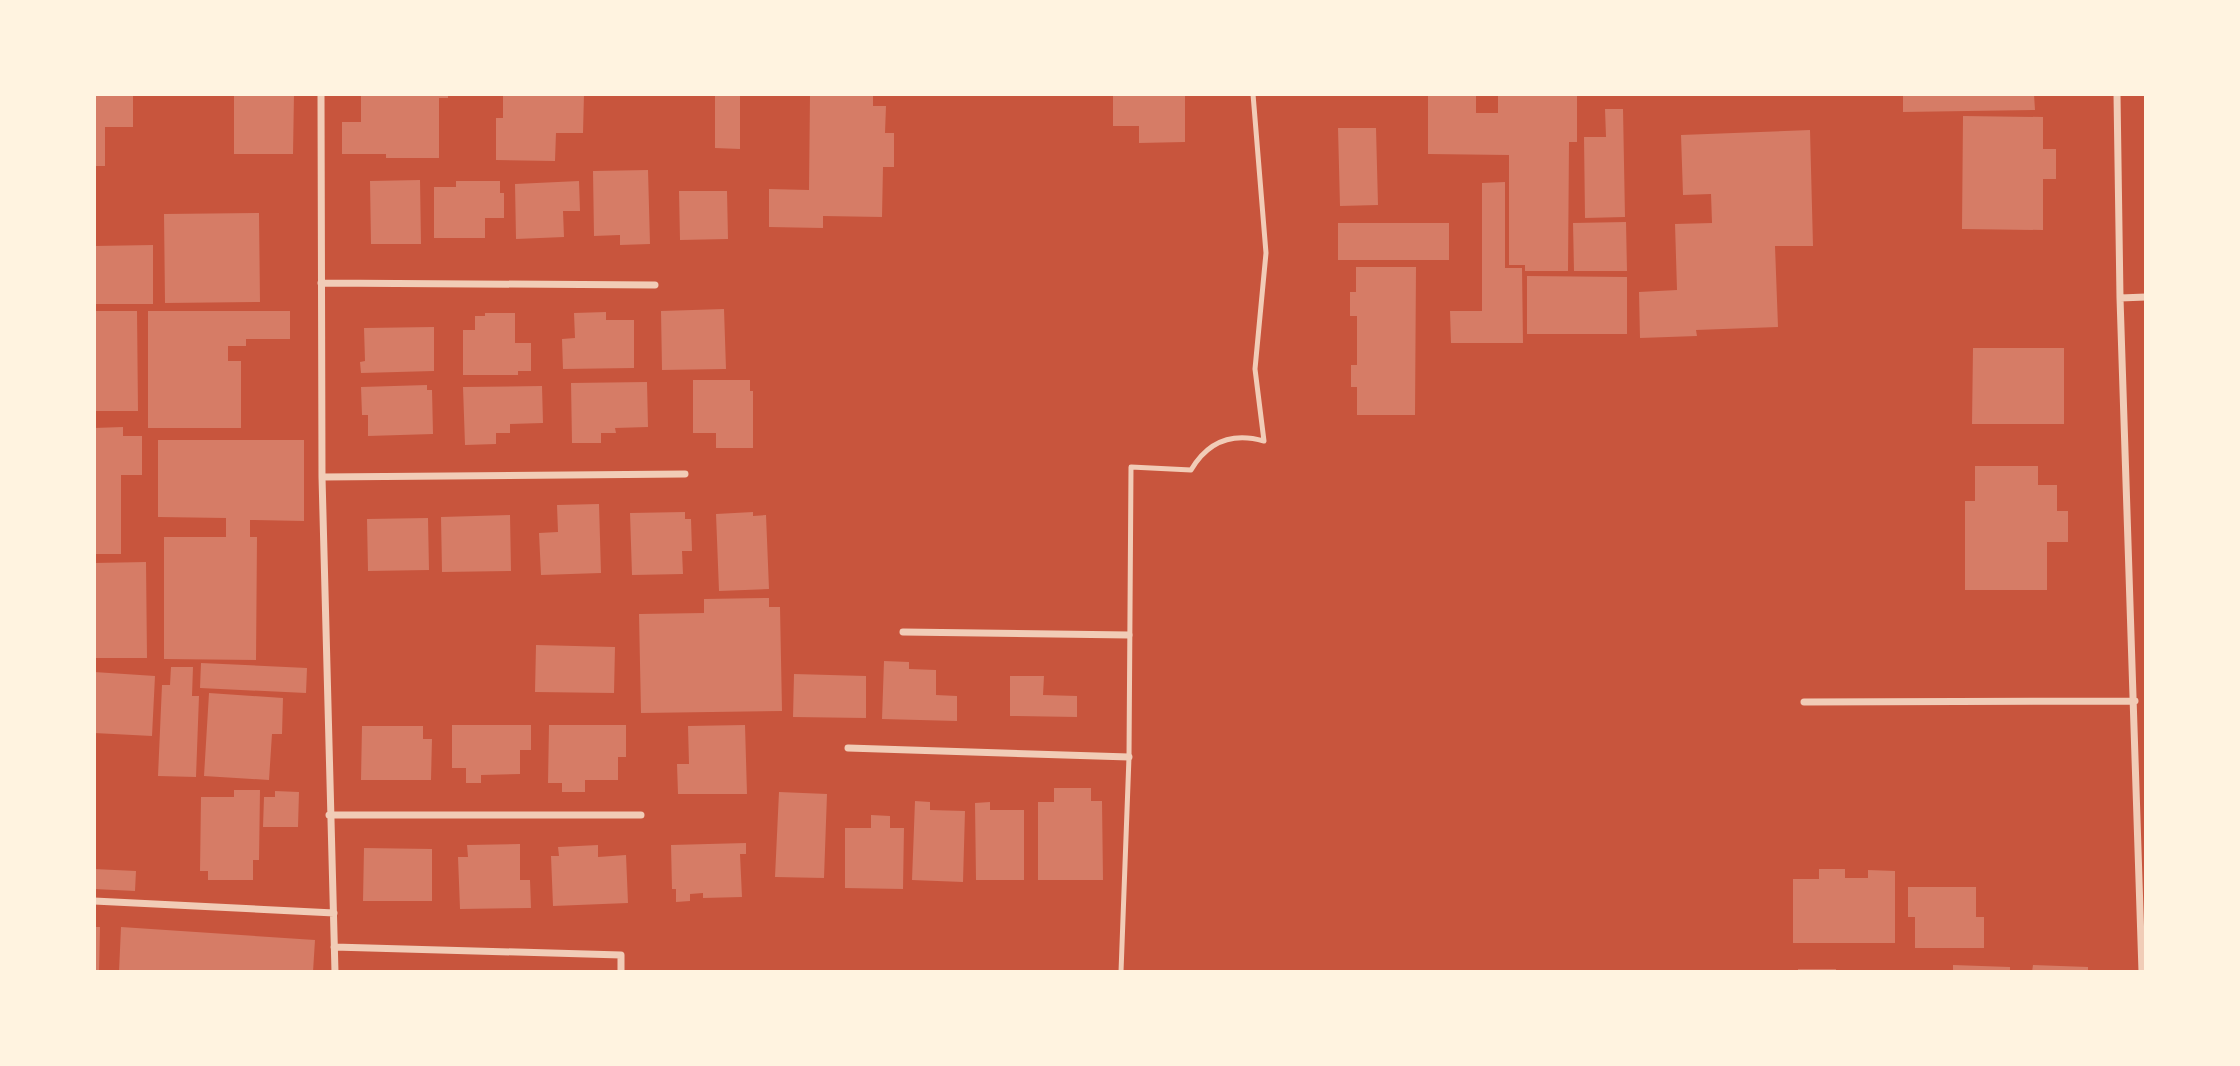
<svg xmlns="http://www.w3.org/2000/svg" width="2240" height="1066" font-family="'Exo 2',sans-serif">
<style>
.building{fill:#d67c66}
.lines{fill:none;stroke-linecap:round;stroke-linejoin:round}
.service{stroke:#f1ccb7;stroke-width:5}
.minor{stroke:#f1ccb7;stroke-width:7}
</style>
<rect width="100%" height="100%" fill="#c8553d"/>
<path class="building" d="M 94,94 L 133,94 L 133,127 L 105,127 L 105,166 L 94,166 Z
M 234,94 L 294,94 L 293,154 L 234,154 Z
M 361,94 L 448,94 L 448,98 L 439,98 L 439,158 L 386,158 L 386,154 L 342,154 L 342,122 L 361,122 Z
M 503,94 L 584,94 L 583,133 L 556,133 L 555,161 L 496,160 L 496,118 L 503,118 Z
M 715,94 L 740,94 L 740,149 L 715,148 Z
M 810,94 L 873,94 L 873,106 L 886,106 L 885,133 L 894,133 L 894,167 L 883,167 L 882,217 L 823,216 L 823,228 L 769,227 L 769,189 L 809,190 Z
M 1113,94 L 1185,94 L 1185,142 L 1139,143 L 1139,126 L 1113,126 Z
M 1428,94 L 1476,94 L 1476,113 L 1498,113 L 1498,94 L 1577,94 L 1577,142 L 1569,142 L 1568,271 L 1525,271 L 1525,265 L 1509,265 L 1509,155 L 1428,154 Z
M 1903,94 L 2034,94 L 2035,110 L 1903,112 Z
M 1605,109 L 1623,109 L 1625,217 L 1585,218 L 1584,137 L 1606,137 Z
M 1963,116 L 2043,117 L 2043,149 L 2056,149 L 2056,179 L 2043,179 L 2043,230 L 1962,229 Z
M 1338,128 L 1376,128 L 1378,205 L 1340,206 Z
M 1810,130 L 1813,246 L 1775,246 L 1778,327 L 1696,330 L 1697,336 L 1640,338 L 1639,292 L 1677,290 L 1675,224 L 1712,223 L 1711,194 L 1683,195 L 1681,135 Z
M 648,170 L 650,244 L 620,245 L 620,235 L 594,236 L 593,171 Z
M 420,180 L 421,244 L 371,244 L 370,181 Z
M 456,181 L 500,181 L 500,193 L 504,193 L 504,218 L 485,218 L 485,238 L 434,238 L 434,187 L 456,187 Z
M 579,181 L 580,211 L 563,211 L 564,237 L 516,239 L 515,184 Z
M 1505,182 L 1505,268 L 1522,268 L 1523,343 L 1451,343 L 1450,311 L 1482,311 L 1482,183 Z
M 679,191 L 727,191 L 728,239 L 680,240 Z
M 259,213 L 260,302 L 165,303 L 164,214 Z
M 1626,222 L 1627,271 L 1574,271 L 1573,223 Z
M 1338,223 L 1449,223 L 1449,260 L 1338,260 Z
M 153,245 L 153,304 L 94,304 L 94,246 Z
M 1356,267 L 1416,267 L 1415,415 L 1357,415 L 1357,387 L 1351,387 L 1351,365 L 1357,365 L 1357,316 L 1350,316 L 1350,292 L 1356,292 Z
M 1527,276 L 1627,277 L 1627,334 L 1527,334 Z
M 724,309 L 726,369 L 662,370 L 661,311 Z
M 94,311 L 137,311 L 138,411 L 94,411 Z
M 148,311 L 290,311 L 290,339 L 246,339 L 246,346 L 228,346 L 228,361 L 241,361 L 241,428 L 148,428 Z
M 606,312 L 606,320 L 634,320 L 634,368 L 563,369 L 562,339 L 575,338 L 574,313 Z
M 485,313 L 515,313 L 515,343 L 531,343 L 531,371 L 518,371 L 518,375 L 463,375 L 463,330 L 475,330 L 475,316 L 485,316 Z
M 434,327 L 434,371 L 361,373 L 360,362 L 365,361 L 364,328 Z
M 1973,348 L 2064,348 L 2064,424 L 1972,424 Z
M 693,380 L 750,380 L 750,391 L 753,391 L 753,448 L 716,448 L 716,433 L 693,433 Z
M 647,382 L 648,427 L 615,428 L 616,433 L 601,433 L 601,443 L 572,443 L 571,383 Z
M 427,385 L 427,390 L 432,390 L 433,434 L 368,436 L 368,415 L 362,415 L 361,387 Z
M 542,386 L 543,423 L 510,424 L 510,433 L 496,433 L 496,444 L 465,445 L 463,387 Z
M 123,427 L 123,436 L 142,436 L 142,475 L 121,475 L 121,554 L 94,554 L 94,428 Z
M 158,440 L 304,440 L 304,521 L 250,520 L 250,537 L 257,537 L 256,660 L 164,659 L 164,537 L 226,537 L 226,518 L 158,517 Z
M 1975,466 L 2038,466 L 2038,485 L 2057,485 L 2057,511 L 2068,511 L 2068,542 L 2047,542 L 2047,590 L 1965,590 L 1965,501 L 1975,501 Z
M 599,504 L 601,573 L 541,575 L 539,533 L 558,532 L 557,505 Z
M 685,512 L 685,519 L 691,519 L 692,551 L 682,551 L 683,574 L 632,575 L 630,513 Z
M 753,512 L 753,516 L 766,515 L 769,589 L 719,591 L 716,514 Z
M 510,515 L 511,571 L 442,572 L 441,517 Z
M 428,518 L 429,570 L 368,571 L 367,519 Z
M 146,562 L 147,658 L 94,658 L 94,563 Z
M 769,598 L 769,607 L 780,607 L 782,711 L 641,713 L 639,614 L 704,613 L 704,599 Z
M 536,645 L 615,647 L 614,693 L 535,692 Z
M 884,661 L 909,662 L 909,669 L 936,670 L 936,695 L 957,696 L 957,721 L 882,719 Z
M 201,663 L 307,668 L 306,693 L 200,688 Z
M 171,667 L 193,667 L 192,696 L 199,696 L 196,777 L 158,776 L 162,685 L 170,685 Z
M 94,672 L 155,676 L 152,736 L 94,733 Z
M 794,674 L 866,676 L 866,718 L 793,717 Z
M 1010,676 L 1044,676 L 1043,695 L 1077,696 L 1077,717 L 1010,716 Z
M 209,693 L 283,698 L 282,734 L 272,734 L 269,780 L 204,776 Z
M 452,725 L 531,725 L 531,750 L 520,750 L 520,774 L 481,775 L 481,783 L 466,783 L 466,768 L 452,768 Z
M 549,725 L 626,725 L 626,757 L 618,757 L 618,780 L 585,780 L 585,792 L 562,792 L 562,783 L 548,783 Z
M 745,725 L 747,794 L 678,794 L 677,764 L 689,764 L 688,726 Z
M 362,726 L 423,726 L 423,739 L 432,739 L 431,780 L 361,780 Z
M 1054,788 L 1091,788 L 1091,801 L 1102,801 L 1103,880 L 1038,880 L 1038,802 L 1054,802 Z
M 234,790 L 260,790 L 259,860 L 253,860 L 253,880 L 208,880 L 208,871 L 200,871 L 201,797 L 234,797 Z
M 275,791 L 299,792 L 298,827 L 263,827 L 264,797 L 275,797 Z
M 779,792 L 827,794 L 824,878 L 775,877 Z
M 915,801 L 930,802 L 930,810 L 965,811 L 963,882 L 912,880 Z
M 990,802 L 990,810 L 1024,810 L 1024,880 L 976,880 L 975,803 Z
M 871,815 L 890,816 L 890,828 L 904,828 L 903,889 L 845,888 L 845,828 L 871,828 Z
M 746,843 L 746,854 L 740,854 L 742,897 L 703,898 L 703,893 L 690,894 L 690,901 L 676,902 L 676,889 L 672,889 L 671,845 Z
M 520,844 L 520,880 L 530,880 L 531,908 L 460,909 L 458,857 L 468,857 L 467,845 Z
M 598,845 L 598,857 L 626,855 L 628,903 L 553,906 L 551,856 L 559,856 L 558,847 Z
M 364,848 L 432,849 L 432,901 L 363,901 Z
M 94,869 L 136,871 L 135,891 L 94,889 Z
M 1819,869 L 1845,869 L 1845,878 L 1868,878 L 1868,870 L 1895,871 L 1895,943 L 1793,943 L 1793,879 L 1819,879 Z
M 1908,887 L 1976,887 L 1976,917 L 1984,917 L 1984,948 L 1915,948 L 1915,917 L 1908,917 Z
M 94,927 L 100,927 L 99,972 L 94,972 Z
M 121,927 L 315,940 L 313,972 L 119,972 Z
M 1953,965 L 2010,967 L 2010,972 L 1953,972 Z
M 2033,965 L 2088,967 L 2088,972 L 2032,972 Z
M 1798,969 L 1836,969 L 1836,972 L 1798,972 Z"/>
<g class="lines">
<path class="service" d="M 1121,972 L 1129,757 L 1131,467 L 1191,470 C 1208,441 1232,432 1264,441 L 1255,369 L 1266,253 L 1253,94"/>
<path class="minor" d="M 321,94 L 322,477 L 335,972
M 2117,94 L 2120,298 L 2142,972
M 321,283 L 655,285
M 2120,298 L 2146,297
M 322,477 L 685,474
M 903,632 L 1129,635
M 1804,702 L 2135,701
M 848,748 L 1129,757
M 329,815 L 641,815
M 94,901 L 334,913
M 334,947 L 621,955 L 621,972"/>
</g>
<rect width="2240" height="1066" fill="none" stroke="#fff3e0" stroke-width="192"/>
</svg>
